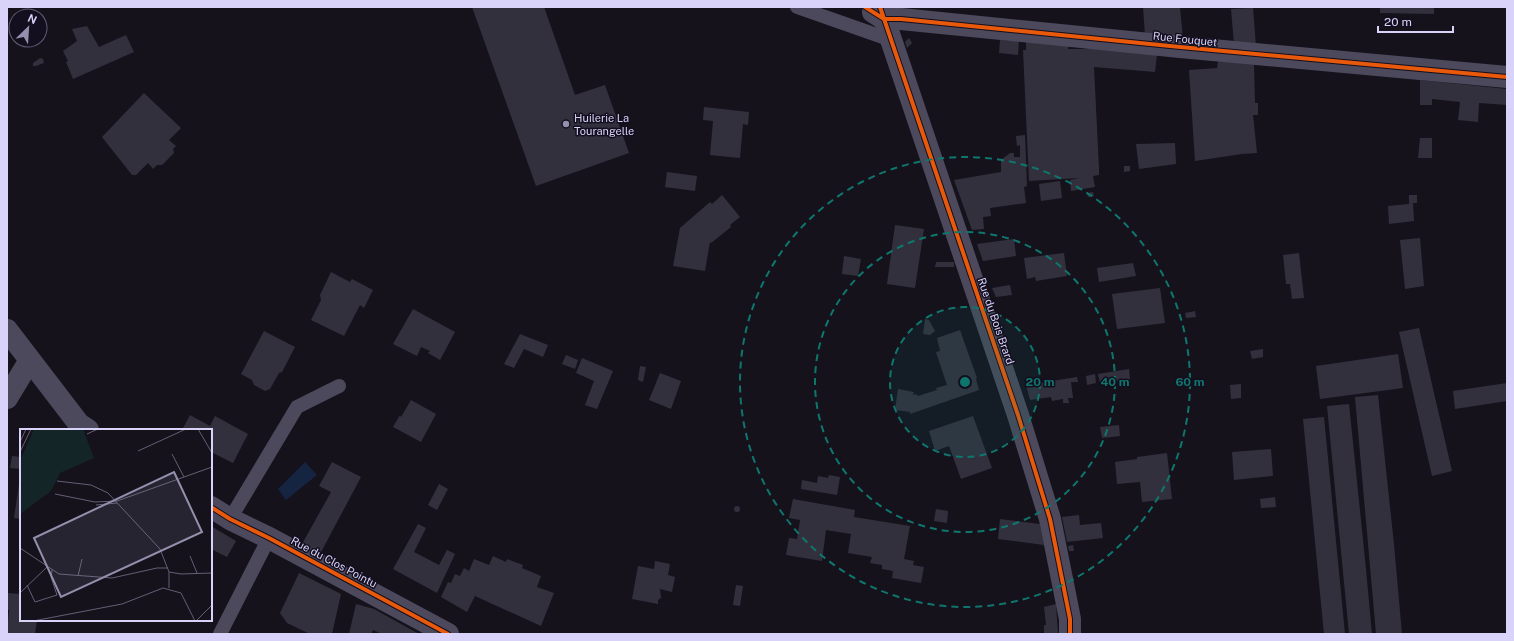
<svg xmlns="http://www.w3.org/2000/svg" width="1514" height="641" font-family="'Public Sans',sans-serif">
<style>
.water{fill:#152440}
.building{fill:#33303e}
.lines{fill:none;stroke-linecap:round;stroke-linejoin:round}
.lane{stroke:#4b495b;stroke-width:14}
.street{stroke:#4b495b;stroke-width:22}
.cycleway-casing{stroke:#130f1f;stroke-width:6}
.cycleway{stroke:#e8590c;stroke-width:4}
.ring{fill:none;stroke:#0f766e;stroke-width:2;stroke-dasharray:7 5}
.poi-dot{fill:#948fac;stroke:#130f1f;stroke-width:1.5}
.labels{text-anchor:middle;stroke-width:3;stroke-linejoin:round;paint-order:stroke}
.street-label{font-size:11px;fill:#d9d3fa;stroke:#130f1f}
.poi-label{font-size:11px;fill:#d9d3fa;stroke:#130f1f;text-anchor:start}
.inset-road{fill:none;stroke:#635f75;stroke-width:1}
.view{fill:#948fac;fill-opacity:0.15;stroke:#948fac;stroke-width:2}
.inset-edge{fill:none;stroke:#d9d3fa;stroke-width:2}
.centre{fill:#0f766e;stroke:#130f1f;stroke-width:2}
.ring-label{font-size:12px;text-anchor:middle;font-weight:bold;fill:#0f766e;stroke:#130f1f;stroke-width:3;stroke-linejoin:round;paint-order:stroke}
</style>
<rect width="100%" height="100%" fill="#15121c"/>
<path class="water" d="M 305,462 L 317,475 L 286,500 L 278,489 Z"/>
<path class="building" d="M 472,7 L 544,7 L 575,95 L 605,85 L 629,153 L 536,186 Z
M 1143,7 L 1180,7 L 1183,39 L 1145,35 Z
M 1380,7 L 1434,7 L 1434,14 L 1380,13 Z
M 1253,8 L 1256,46 L 1234,44 L 1231,9 Z
M 87,26 L 99,47 L 126,35 L 134,52 L 73,79 L 66,62 L 68,61 L 63,51 L 77,41 L 72,29 Z
M 909,38 L 912,43 L 907,48 L 905,42 Z
M 1000,40 L 1019,41 L 1018,55 L 999,53 Z
M 1026,42 L 1069,46 L 1068,49 L 1096,49 L 1157,54 L 1155,72 L 1094,67 L 1099,169 L 1099,175 L 1093,176 L 1095,187 L 1071,191 L 1070,180 L 1079,178 L 1029,181 L 1023,50 L 1026,50 Z
M 40,58 L 43,59 L 44,63 L 36,66 L 33,66 L 33,63 Z
M 1218,61 L 1254,64 L 1255,103 L 1258,103 L 1258,115 L 1253,115 L 1257,153 L 1242,154 L 1195,161 L 1189,70 L 1217,68 Z
M 1420,80 L 1507,89 L 1507,105 L 1479,103 L 1478,122 L 1458,120 L 1460,102 L 1432,99 L 1432,105 L 1420,105 Z
M 144,93 L 181,128 L 169,140 L 176,146 L 173,149 L 174,153 L 162,165 L 157,165 L 153,169 L 148,163 L 136,175 L 132,175 L 102,137 Z
M 704,107 L 749,112 L 748,125 L 743,124 L 740,158 L 710,155 L 713,121 L 703,120 Z
M 1025,135 L 1027,186 L 1024,187 L 1026,203 L 990,208 L 991,216 L 983,217 L 984,229 L 972,230 L 954,180 L 1001,172 L 1001,160 L 1010,153 L 1014,153 L 1014,157 L 1020,157 L 1020,145 L 1017,146 L 1016,136 Z
M 1420,138 L 1432,138 L 1432,158 L 1418,158 Z
M 1175,143 L 1176,164 L 1139,169 L 1136,144 Z
M 1124,166 L 1130,166 L 1130,171 L 1124,172 Z
M 667,172 L 697,176 L 695,191 L 665,187 Z
M 1060,181 L 1062,198 L 1041,201 L 1039,184 Z
M 1093,192 L 1094,196 L 1088,197 L 1087,193 Z
M 722,195 L 740,217 L 730,225 L 731,227 L 711,243 L 710,242 L 705,271 L 673,266 L 680,228 L 710,202 L 712,204 Z
M 1409,195 L 1417,195 L 1417,203 L 1413,203 L 1414,221 L 1389,224 L 1388,206 L 1409,204 Z
M 895,225 L 924,229 L 915,288 L 887,284 Z
M 1420,238 L 1424,286 L 1405,289 L 1400,240 Z
M 1014,239 L 1016,256 L 983,261 L 977,244 Z
M 1064,253 L 1067,276 L 1036,281 L 1035,277 L 1027,279 L 1024,258 Z
M 1299,253 L 1304,298 L 1292,299 L 1290,284 L 1286,284 L 1283,255 Z
M 844,256 L 861,259 L 858,276 L 842,274 Z
M 936,262 L 954,262 L 954,267 L 935,267 Z
M 1133,263 L 1136,276 L 1099,282 L 1097,268 Z
M 331,272 L 350,282 L 352,279 L 373,290 L 364,308 L 360,305 L 344,336 L 311,320 L 321,300 L 320,295 Z
M 1010,285 L 1012,295 L 996,297 L 992,288 Z
M 1160,288 L 1165,323 L 1117,329 L 1112,294 Z
M 413,309 L 455,332 L 440,360 L 428,353 L 430,351 L 421,347 L 417,356 L 393,344 Z
M 1195,311 L 1196,317 L 1186,318 L 1185,313 Z
M 925,319 L 929,320 L 935,331 L 930,335 L 923,334 Z
M 1419,328 L 1452,471 L 1432,476 L 1399,332 Z
M 960,330 L 977,378 L 976,379 L 979,390 L 910,414 L 910,412 L 895,410 L 898,389 L 914,392 L 913,395 L 916,394 L 918,396 L 937,390 L 936,388 L 947,385 L 936,352 L 940,351 L 937,338 Z
M 264,331 L 295,347 L 282,372 L 279,373 L 270,389 L 265,391 L 254,385 L 252,380 L 241,374 Z
M 520,334 L 548,345 L 543,357 L 524,349 L 514,368 L 504,364 Z
M 1263,349 L 1263,357 L 1252,359 L 1250,351 Z
M 1398,354 L 1403,388 L 1320,399 L 1316,366 Z
M 566,355 L 578,360 L 575,369 L 562,364 Z
M 582,358 L 613,371 L 597,409 L 585,405 L 594,381 L 576,373 Z
M 640,366 L 646,367 L 643,382 L 638,380 Z
M 1129,369 L 1130,379 L 1100,383 L 1098,374 Z
M 660,373 L 681,381 L 671,409 L 649,400 Z
M 1095,374 L 1096,383 L 1087,385 L 1086,376 Z
M 1077,377 L 1078,382 L 1071,382 L 1073,398 L 1068,398 L 1069,403 L 1063,403 L 1063,399 L 1052,401 L 1051,397 L 1030,400 L 1026,385 Z
M 1507,383 L 1507,401 L 1455,409 L 1453,391 Z
M 1241,384 L 1241,398 L 1231,399 L 1230,385 Z
M 1378,395 L 1394,544 L 1402,634 L 1376,634 L 1355,397 Z
M 411,400 L 436,414 L 421,442 L 393,427 L 400,415 L 401,417 Z
M 1349,404 L 1365,559 L 1372,634 L 1349,634 L 1327,406 Z
M 190,415 L 210,426 L 215,416 L 248,434 L 233,463 L 211,452 L 211,430 L 182,430 Z
M 973,416 L 992,468 L 961,479 L 949,446 L 935,451 L 929,431 Z
M 1324,417 L 1345,634 L 1324,634 L 1303,419 Z
M 1119,425 L 1120,436 L 1102,438 L 1100,427 Z
M 1271,449 L 1273,476 L 1234,480 L 1232,452 Z
M 1167,453 L 1172,499 L 1142,502 L 1140,482 L 1117,484 L 1115,462 L 1137,459 L 1137,457 Z
M 12,456 L 21,457 L 21,469 L 10,468 Z
M 332,462 L 361,477 L 320,554 L 302,544 L 331,492 L 319,486 Z
M 829,475 L 840,477 L 837,495 L 801,489 L 802,480 L 817,483 L 818,476 L 828,478 Z
M 19,484 L 21,484 L 21,519 L 14,518 Z
M 439,484 L 448,489 L 437,510 L 428,505 Z
M 1275,497 L 1276,507 L 1261,508 L 1260,499 Z
M 793,499 L 855,510 L 854,517 L 910,526 L 904,559 L 914,561 L 913,565 L 924,567 L 921,583 L 892,578 L 893,571 L 882,569 L 882,565 L 870,563 L 872,557 L 848,553 L 851,534 L 826,530 L 822,561 L 786,555 L 789,538 L 797,539 L 800,520 L 789,518 Z
M734 509a3 3 0 1 1 6 0a3 3 0 1 1-6 0Z
M 936,509 L 948,511 L 947,523 L 934,521 Z
M 1079,515 L 1080,525 L 1101,523 L 1103,538 L 1067,542 L 1062,517 Z
M 1000,519 L 1040,524 L 1044,545 L 998,539 Z
M 418,524 L 426,528 L 414,552 L 439,565 L 447,550 L 455,554 L 437,593 L 393,569 Z
M 211,526 L 236,541 L 227,557 L 211,549 Z
M 1073,545 L 1074,551 L 1069,551 L 1068,546 Z
M 493,556 L 506,562 L 507,559 L 523,565 L 522,568 L 541,576 L 537,587 L 554,593 L 541,626 L 475,596 L 467,612 L 441,597 L 448,582 L 451,583 L 455,574 L 460,576 L 464,568 L 469,571 L 474,559 L 489,565 Z
M 655,561 L 670,564 L 668,575 L 675,577 L 672,592 L 660,589 L 661,598 L 658,600 L 658,604 L 632,599 L 638,566 L 654,569 Z
M 299,573 L 341,594 L 332,634 L 310,634 L 287,623 L 280,613 Z
M 736,585 L 743,586 L 740,606 L 733,605 Z
M 8,593 L 21,594 L 21,620 L 37,620 L 35,634 L 7,634 L 9,610 L 7,610 Z
M 356,604 L 374,609 L 419,634 L 382,634 L 373,630 L 371,634 L 349,634 Z
M 1056,604 L 1058,634 L 1044,634 L 1044,625 L 1046,625 L 1044,607 Z"/>
<g class="lines">
<path class="lane" d="M 797,7 L 891,40
M 230,519 L 297,407 L 339,386
M 220,634 L 269,538"/>
<path class="street" d="M 880,7 L 1018,415 L 1050,519 L 1070,619 L 1070,634
M 873,12 L 884,19 L 901,19 L 1180,47 L 1507,77
M 7,330 L 79,424 L 88,430
M 7,398 L 30,360
M 211,507 L 230,519 L 269,538 L 448,634"/>
<g class="cycleway-casing">
<path id="cycleway" d="M 865,7 L 884,19 L 901,19 L 1180,47 L 1507,77
M 880,7 L 1018,415 L 1050,519 L 1070,619 L 1070,634
M 211,507 L 230,519 L 269,538 L 448,634"/>
</g>
<use href="#cycleway" class="cycleway"/>
</g>
<circle cx="965" cy="382" r="75" fill="#0f766e" fill-opacity=".12"/>
<g class="ring">
<circle cx="965" cy="382" r="75"/>
<circle cx="965" cy="382" r="150"/>
<circle cx="965" cy="382" r="225"/>
</g>
<circle class="poi-dot" cx="566" cy="124" r="4"/>
<g class="labels">
<g class="street-label">
<text transform="translate(1185 39) rotate(6)" y="4">Rue Fouquet</text>
<text transform="translate(996 321) rotate(71)" y="4">Rue du Bois Brard</text>
<text transform="translate(334 562) rotate(28)" y="4">Rue du Clos Pointu</text>
</g>
<g class="poi-label">
<text x="574" y="122">Huilerie La<tspan x="574" dy="13">Tourangelle</tspan></text>
</g>
</g>
<g transform="translate(20 429)">
<rect width="192" height="192" fill="#15121c"/>
<path d="M 14,0 L 63,0 L 74,29 L 40,44 L 31,62 L 0,85 L 0,32 Z" fill="#132526"/>
<path class="inset-road" d="M 178,0 L 192,24M 67,5 L 78,0M 0,13 L 6,0M 118,22 L 166,0M 0,23 L 11,0M 152,25 L 164,48M 37,52 L 71,56 L 88,64 L 140,120 L 149,143 L 149,159M 35,65 L 75,73 L 97,72 L 192,38M 76,76 L 97,74M 0,119 L 39,145 L 92,149 L 137,139 L 148,139M 170,127 L 177,144M 149,143 L 161,145 L 192,144M 58,147 L 62,130M 7,156 L 15,173 L 37,166 L 31,148 L 32,141M 0,164 L 27,138M 13,192 L 102,175 L 143,159 L 161,164 L 175,192M 176,192 L 192,176"/>
<path class="view" d="M 154,43 L 182,103 L 41,168 L 14,109 Z"/>
<rect width="192" height="192" class="inset-edge"/>
</g>
<circle cx="965" cy="382" r="6" class="centre"/>
<g class="ring-label">
<text x="1040" y="386">20 m</text>
<text x="1115" y="386">40 m</text>
<text x="1190" y="386">60 m</text>
</g>
<rect width="1514" height="641" fill="none" stroke="#d9d3fa" stroke-width="16"/>
<g transform="translate(28 28) rotate(25)"><circle r="19" fill="#130f1f" stroke="#625d77"/>
<path d="M0-3L7 15L0 10L-7 15Z" fill="#948fac"/>
<text y="-6" font-size="11" font-weight="bold" text-anchor="middle" fill="#d9d3fa">N</text>
</g>
<path d="M1378 26v6h75v-6" fill="none" stroke="#d9d3fa" stroke-width="2"/>
<text x="1384" y="26" font-size="12" fill="#d9d3fa" stroke="#130f1f" stroke-width="3" paint-order="stroke">20 m</text>
</svg>
